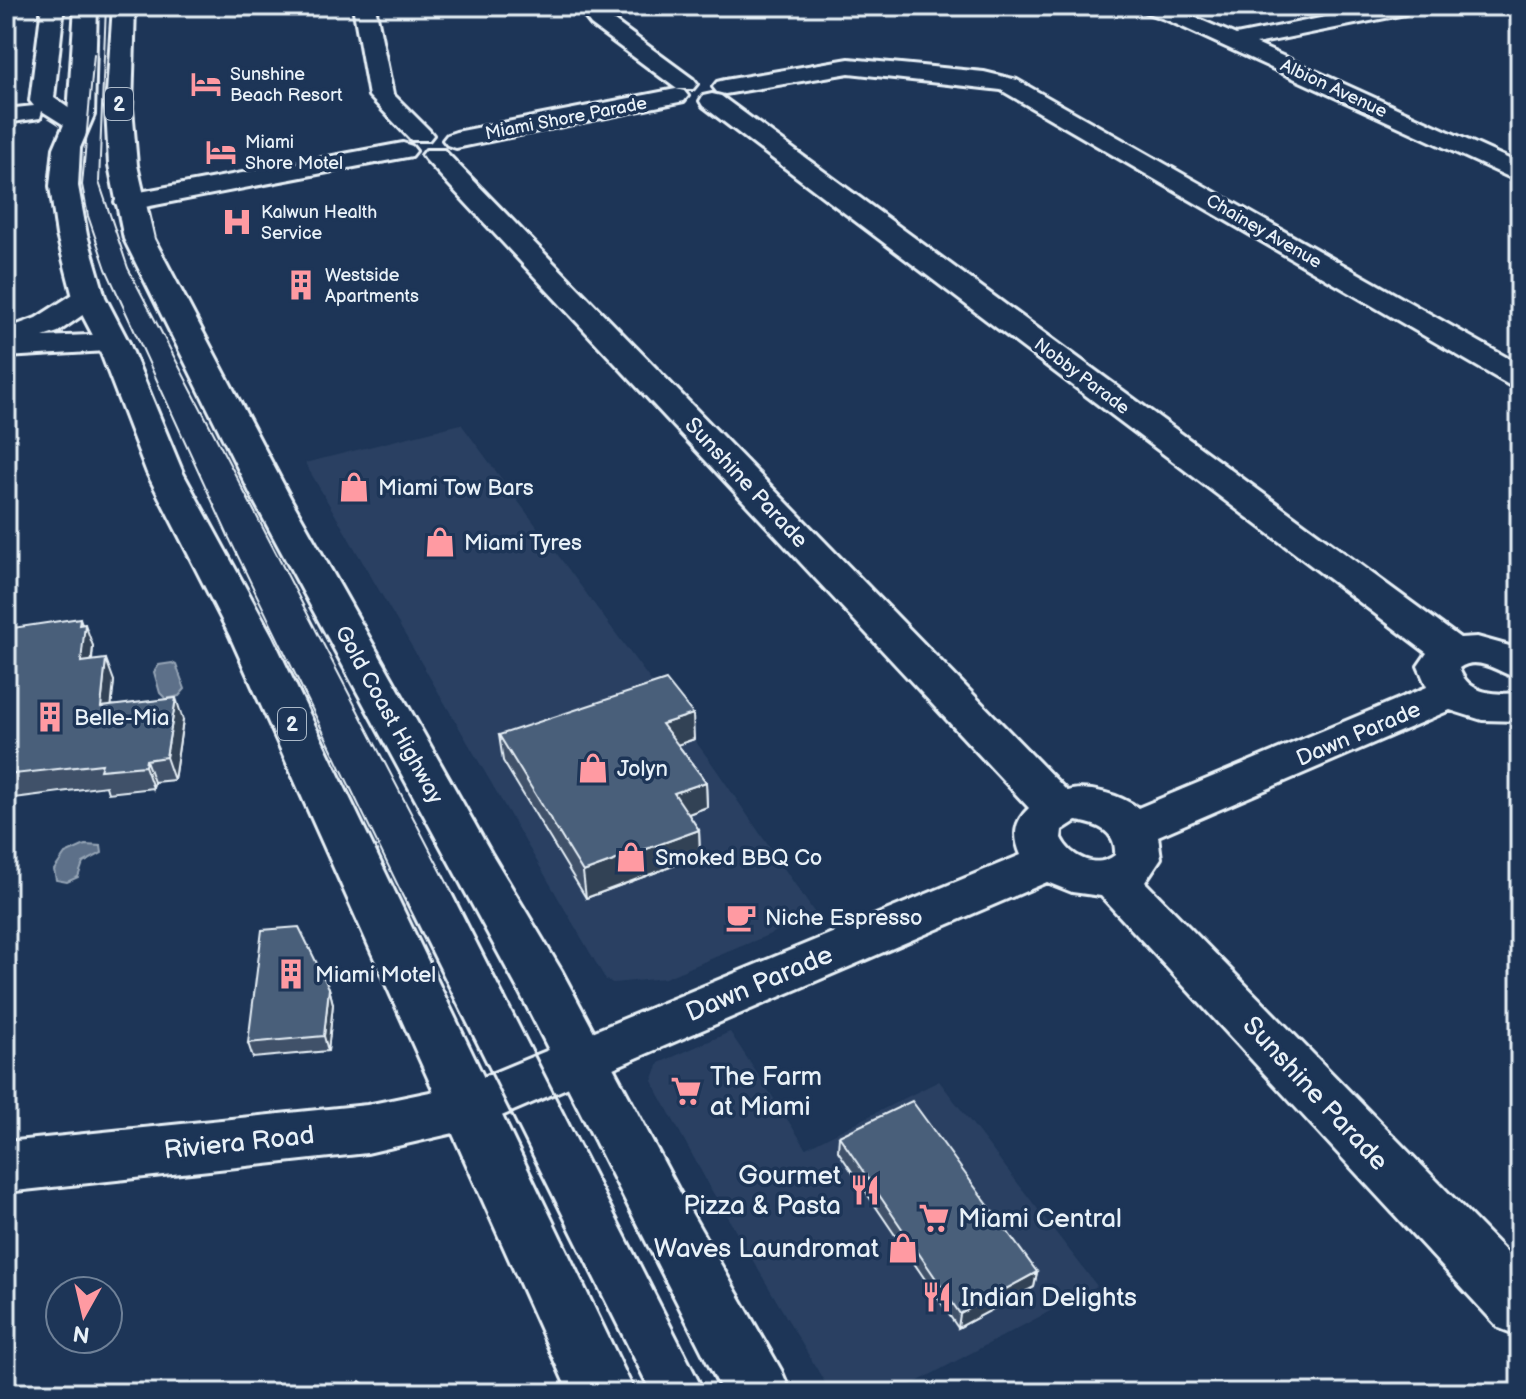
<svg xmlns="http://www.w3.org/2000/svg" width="1526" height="1399" font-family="'Balsamiq Sans',sans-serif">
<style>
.built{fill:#2a4162}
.water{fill:#5d7089;stroke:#95a4b5;stroke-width:2}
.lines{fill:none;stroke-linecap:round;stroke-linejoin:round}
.minor-casing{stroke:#e8f1f8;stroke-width:6}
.highway-casing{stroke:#e8f1f8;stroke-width:6}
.minor{fill:#1d3557;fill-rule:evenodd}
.highway{fill:#1d3557;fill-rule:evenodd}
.tram-far1{stroke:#e8f1f8;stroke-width:2}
.tram{stroke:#e8f1f8;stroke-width:3}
.wall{fill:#3f5169;stroke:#e8f1f8;stroke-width:2}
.shaded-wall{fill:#334255;stroke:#e8f1f8;stroke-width:2}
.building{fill:#495e7a;stroke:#e8f1f8;stroke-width:2}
.labels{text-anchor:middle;stroke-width:7;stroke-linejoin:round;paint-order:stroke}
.far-poi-label{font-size:18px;fill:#e8f1f8;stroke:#1d3557;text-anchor:start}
.far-street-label{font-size:18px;fill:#e8f1f8;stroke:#1d3557}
.shield{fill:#1d3557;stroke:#abb9c8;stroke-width:2}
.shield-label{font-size:20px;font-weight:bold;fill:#e8f1f8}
.street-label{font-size:22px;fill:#e8f1f8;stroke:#1d3557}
.poi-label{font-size:22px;fill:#e8f1f8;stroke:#1d3557;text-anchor:start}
.near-street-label{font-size:26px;fill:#e8f1f8;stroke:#1d3557}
.near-poi-label{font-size:26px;fill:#e8f1f8;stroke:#1d3557;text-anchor:start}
</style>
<rect width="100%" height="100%" fill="#1d3557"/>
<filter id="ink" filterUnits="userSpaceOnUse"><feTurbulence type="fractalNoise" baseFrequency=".0125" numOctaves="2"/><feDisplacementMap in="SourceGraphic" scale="16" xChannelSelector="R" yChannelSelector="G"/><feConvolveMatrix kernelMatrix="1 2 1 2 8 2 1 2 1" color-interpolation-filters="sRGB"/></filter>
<g filter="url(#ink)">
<path class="built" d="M 461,424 L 713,765 L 816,915 L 665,978 L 613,983 L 606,980 L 305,463 Z
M 730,1032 L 806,1148 L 939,1081 L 1097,1286 L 896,1393 L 831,1393 L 712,1191 L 652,1081 L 659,1063 Z"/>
<path class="water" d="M 172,663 L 176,665 L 185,689 L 179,696 L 166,699 L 160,693 L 154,672 L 159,665 Z
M 85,845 L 101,846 L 102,853 L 83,863 L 78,877 L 67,882 L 56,880 L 54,870 L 65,854 Z"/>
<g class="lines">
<g class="minor-casing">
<path id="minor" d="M 42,6 L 64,6 L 54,98 L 90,123 L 87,128 L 69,128 L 42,111 L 40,118 L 6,123 L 6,109 L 34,106 L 30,101 Z
M 353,6 L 375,6 L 393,94 L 429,130 L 433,135 L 429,140 L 411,140 L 369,96 Z
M 588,6 L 610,6 L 606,15 L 693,79 L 697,84 L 693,89 L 677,89 L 591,25 L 584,16 Z
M 1135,6 L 1168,6 L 1236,35 L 1380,6 L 1406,6 L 1408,9 L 1405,14 L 1256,44 L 1520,164 L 1520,182 L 1167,20 L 1139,10 Z
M 849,59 L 984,72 L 1017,80 L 1520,365 L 1520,388 L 1509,385 L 1001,90 L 849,73 L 725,94 L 717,92 L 713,87 L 717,82 L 725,80 Z
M 676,89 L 684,91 L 688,96 L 684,101 L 456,148 L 447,145 L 443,140 L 447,135 L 456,132 Z
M 712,94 L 721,96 L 1460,638 L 1477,637 L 1520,649 L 1520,679 C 1500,674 1479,654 1459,668 C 1468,695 1496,695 1520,693 L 1520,721 L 1482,720 L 1450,710 L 1158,836 L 1161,858 L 1145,882 L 1520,1266 L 1520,1336 L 1499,1328 L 1101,896 L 1072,892 L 1047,882 L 471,1129 L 367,1153 L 6,1192 L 6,1142 L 367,1105 L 464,1085 L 1021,855 C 1013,836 1014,822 1029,808 L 426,160 L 422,155 L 426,150 L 444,150 L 1067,791 C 1087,785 1121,795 1138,808 L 1427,687 L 1418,666 L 1427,653 L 703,106 L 700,101 L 703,96 ZM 1076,821 C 1097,824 1117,831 1115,855 C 1096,870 1070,857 1061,838 L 1062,830 Z
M 403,143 L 412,146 L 416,151 L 412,156 L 129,210 L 119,208 L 115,202 L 119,196 L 129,194 Z
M 89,288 L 100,291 L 104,297 L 100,303 L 58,332 L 43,337 L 113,334 L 124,336 L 129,343 L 124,350 L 6,357 L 6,329 L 36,318 L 78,291 Z"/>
</g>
<g class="highway-casing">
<path id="highway" d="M 75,6 L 97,6 L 94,115 L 80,148 L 78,186 L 87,235 L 105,297 L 129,343 L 183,473 L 272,636 L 635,1393 L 569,1393 L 230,636 L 147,473 L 97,343 L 73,297 L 57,235 L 50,186 L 54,148 L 68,115 Z
M 113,6 L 135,6 L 132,108 L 137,165 L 154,239 L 292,501 L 491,853 L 561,970 L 685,1202 L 781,1370 L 791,1393 L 723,1393 L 520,993 L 254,501 L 124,239 L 109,165 L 106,108 Z"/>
</g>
<use href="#minor" class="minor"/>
<use href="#highway" class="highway"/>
<path class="tram-far1" d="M 106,6 L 99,182 L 128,268 L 454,896
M 94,54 L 82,185 L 88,216 L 106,269 L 229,538 L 403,896"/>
<path class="tram" d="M 402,894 L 650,1393
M 453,894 L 706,1393"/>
</g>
<path class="wall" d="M 82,624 L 93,646 L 92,661 L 114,681 L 111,705 L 183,720 L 174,780 L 154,782 L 153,788 L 108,793 L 106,786 L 6,799 L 6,629 Z
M 499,735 L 694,739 L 678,745 L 706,782 L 707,807 L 688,814 L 699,830 L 700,856 L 586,898 L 503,761 Z
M 329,988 L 333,1004 L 328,1051 L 253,1058 L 248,1043 Z
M 839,1136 L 1037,1272 L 1034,1287 L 958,1328 L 838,1151 Z"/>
<path class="shaded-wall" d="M 80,618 L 85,632 L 85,624 L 93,646 L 89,684 L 81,662 L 79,625 Z
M 106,659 L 114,681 L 109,729 L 101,707 Z
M 176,698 L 183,720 L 174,780 L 166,757 Z
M 693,714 L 694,739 L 663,750 L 662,724 Z
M 146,760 L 154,782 L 153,788 L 145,766 Z
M 706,782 L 707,807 L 675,819 L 674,793 Z
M 699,830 L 700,856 L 586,898 L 583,872 Z
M 329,988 L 333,1004 L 328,1051 L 324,1036 Z
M 1037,1272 L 1034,1287 L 958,1328 L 960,1314 Z"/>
<path class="building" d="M 80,618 L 79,625 L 85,624 L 81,662 L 106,659 L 101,707 L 176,698 L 166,757 L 146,760 L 145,766 L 100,770 L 102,764 L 6,775 L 6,629 Z
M 666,680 L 693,714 L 662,724 L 706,782 L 674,793 L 699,830 L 583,872 L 499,735 Z
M 299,927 L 329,988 L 324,1036 L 248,1043 L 262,930 Z
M 912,1101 L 1037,1272 L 960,1314 L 839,1136 Z
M 360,1381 L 375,1393 L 349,1393 Z"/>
</g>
<defs>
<g id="hotel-bare" transform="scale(2.4)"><path d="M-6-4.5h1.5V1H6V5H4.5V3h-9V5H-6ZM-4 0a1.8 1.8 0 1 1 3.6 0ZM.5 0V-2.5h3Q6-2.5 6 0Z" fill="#ff9aa2" stroke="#1d3557" stroke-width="2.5" paint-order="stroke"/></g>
<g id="hospital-bare" transform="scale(2.4)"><path d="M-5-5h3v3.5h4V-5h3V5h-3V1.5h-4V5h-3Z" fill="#ff9aa2" stroke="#1d3557" stroke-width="2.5" paint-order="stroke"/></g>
<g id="building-bare" transform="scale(2.4)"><path d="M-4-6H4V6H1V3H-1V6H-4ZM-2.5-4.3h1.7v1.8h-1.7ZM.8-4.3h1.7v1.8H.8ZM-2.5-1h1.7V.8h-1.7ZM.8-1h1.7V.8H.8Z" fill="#ff9aa2" stroke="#1d3557" stroke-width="2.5" paint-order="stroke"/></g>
<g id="shop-bare" transform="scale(2.4)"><path d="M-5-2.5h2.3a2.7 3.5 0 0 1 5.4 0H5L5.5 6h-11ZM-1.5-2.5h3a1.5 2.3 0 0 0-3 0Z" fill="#ff9aa2" stroke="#1d3557" stroke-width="2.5" paint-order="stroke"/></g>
<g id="cafe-bare" transform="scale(2.4)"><path d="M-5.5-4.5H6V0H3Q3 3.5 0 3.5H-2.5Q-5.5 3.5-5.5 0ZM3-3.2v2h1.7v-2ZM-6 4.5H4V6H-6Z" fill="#ff9aa2" stroke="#1d3557" stroke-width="2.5" paint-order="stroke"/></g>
<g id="supermarket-bare" transform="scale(2.4)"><path d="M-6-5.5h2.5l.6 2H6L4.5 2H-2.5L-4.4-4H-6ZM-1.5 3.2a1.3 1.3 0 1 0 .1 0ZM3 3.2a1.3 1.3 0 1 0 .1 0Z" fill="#ff9aa2" stroke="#1d3557" stroke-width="2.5" paint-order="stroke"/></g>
<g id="restaurant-bare" transform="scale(2.4)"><path d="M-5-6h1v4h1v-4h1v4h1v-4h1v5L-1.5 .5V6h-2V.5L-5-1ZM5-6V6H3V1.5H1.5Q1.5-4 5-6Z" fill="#ff9aa2" stroke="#1d3557" stroke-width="2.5" paint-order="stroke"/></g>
</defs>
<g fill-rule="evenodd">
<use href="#hotel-bare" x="206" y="84"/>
<use href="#hotel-bare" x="221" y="152"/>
<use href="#hospital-bare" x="237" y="222"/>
<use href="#building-bare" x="301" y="285"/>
<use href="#shop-bare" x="354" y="487"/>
<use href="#shop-bare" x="440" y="542"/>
<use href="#building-bare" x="50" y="717"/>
<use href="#shop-bare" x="593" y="768"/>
<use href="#shop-bare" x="631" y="857"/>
<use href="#cafe-bare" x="741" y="917"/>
<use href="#building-bare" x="291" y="974"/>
<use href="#supermarket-bare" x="686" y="1091"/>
<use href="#restaurant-bare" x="865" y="1190"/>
<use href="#supermarket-bare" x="934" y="1218"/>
<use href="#shop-bare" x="903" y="1248"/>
<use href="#restaurant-bare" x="937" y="1297"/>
</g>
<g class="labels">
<g class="far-poi-label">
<text x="230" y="80">Sunshine<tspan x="230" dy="21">Beach Resort</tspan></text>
<text x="245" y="148">Miami<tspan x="245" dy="21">Shore Motel</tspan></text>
<text x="261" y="218">Kalwun Health<tspan x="261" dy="21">Service</tspan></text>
<text x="325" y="281">Westside<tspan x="325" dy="21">Apartments</tspan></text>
</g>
<g class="far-street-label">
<text transform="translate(1334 88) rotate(25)" y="6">Albion Avenue</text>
<text transform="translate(566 118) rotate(-11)" y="6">Miami Shore Parade</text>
<text transform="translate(1264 231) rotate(30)" y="6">Chainey Avenue</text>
<text transform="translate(1082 376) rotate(37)" y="6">Nobby Parade</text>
</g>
<g class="shield">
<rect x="105" y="88" width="28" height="32" rx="6"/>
<rect x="278" y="708" width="28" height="32" rx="6"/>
</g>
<g class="shield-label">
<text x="119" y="111">2</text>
<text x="292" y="731">2</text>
</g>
<g class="street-label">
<text transform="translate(747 482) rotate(47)" y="8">Sunshine Parade</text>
<text transform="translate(390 714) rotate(61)" y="8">Gold Coast Highway</text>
<text transform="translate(1358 733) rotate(-23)" y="8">Dawn Parade</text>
</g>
<g class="poi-label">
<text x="378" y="495">Miami Tow Bars</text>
<text x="464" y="550">Miami Tyres</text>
<text x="74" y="725">Belle-Mia</text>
<text x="617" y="776">Jolyn</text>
<text x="655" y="865">Smoked BBQ Co</text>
<text x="765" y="925">Niche Espresso</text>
<text x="315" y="982">Miami Motel</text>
</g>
<g class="near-street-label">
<text transform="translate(759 983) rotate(-23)" y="9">Dawn Parade</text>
<text transform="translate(1316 1093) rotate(47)" y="9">Sunshine Parade</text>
<text transform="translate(239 1142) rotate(-6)" y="9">Riviera Road</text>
</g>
<g class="near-poi-label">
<text x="710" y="1085">The Farm<tspan x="710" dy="30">at Miami</tspan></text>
<text x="841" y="1184" text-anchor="end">Gourmet<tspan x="841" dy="30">Pizza &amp; Pasta</tspan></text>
<text x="958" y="1227">Miami Central</text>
<text x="879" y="1257" text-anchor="end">Waves Laundromat</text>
<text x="961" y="1306">Indian Delights</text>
</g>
</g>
<rect width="1526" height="1399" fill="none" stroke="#1d3557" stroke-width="32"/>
<rect x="16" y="16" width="1494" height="1367" fill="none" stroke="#e8f1f8" stroke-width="3" filter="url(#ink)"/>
<g transform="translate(84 1315) rotate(188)"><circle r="38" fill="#1d3557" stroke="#6e8097" stroke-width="2"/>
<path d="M0-6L14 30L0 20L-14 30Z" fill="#ff9aa2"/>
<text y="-12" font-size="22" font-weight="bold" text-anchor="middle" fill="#e8f1f8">N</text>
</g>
</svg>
